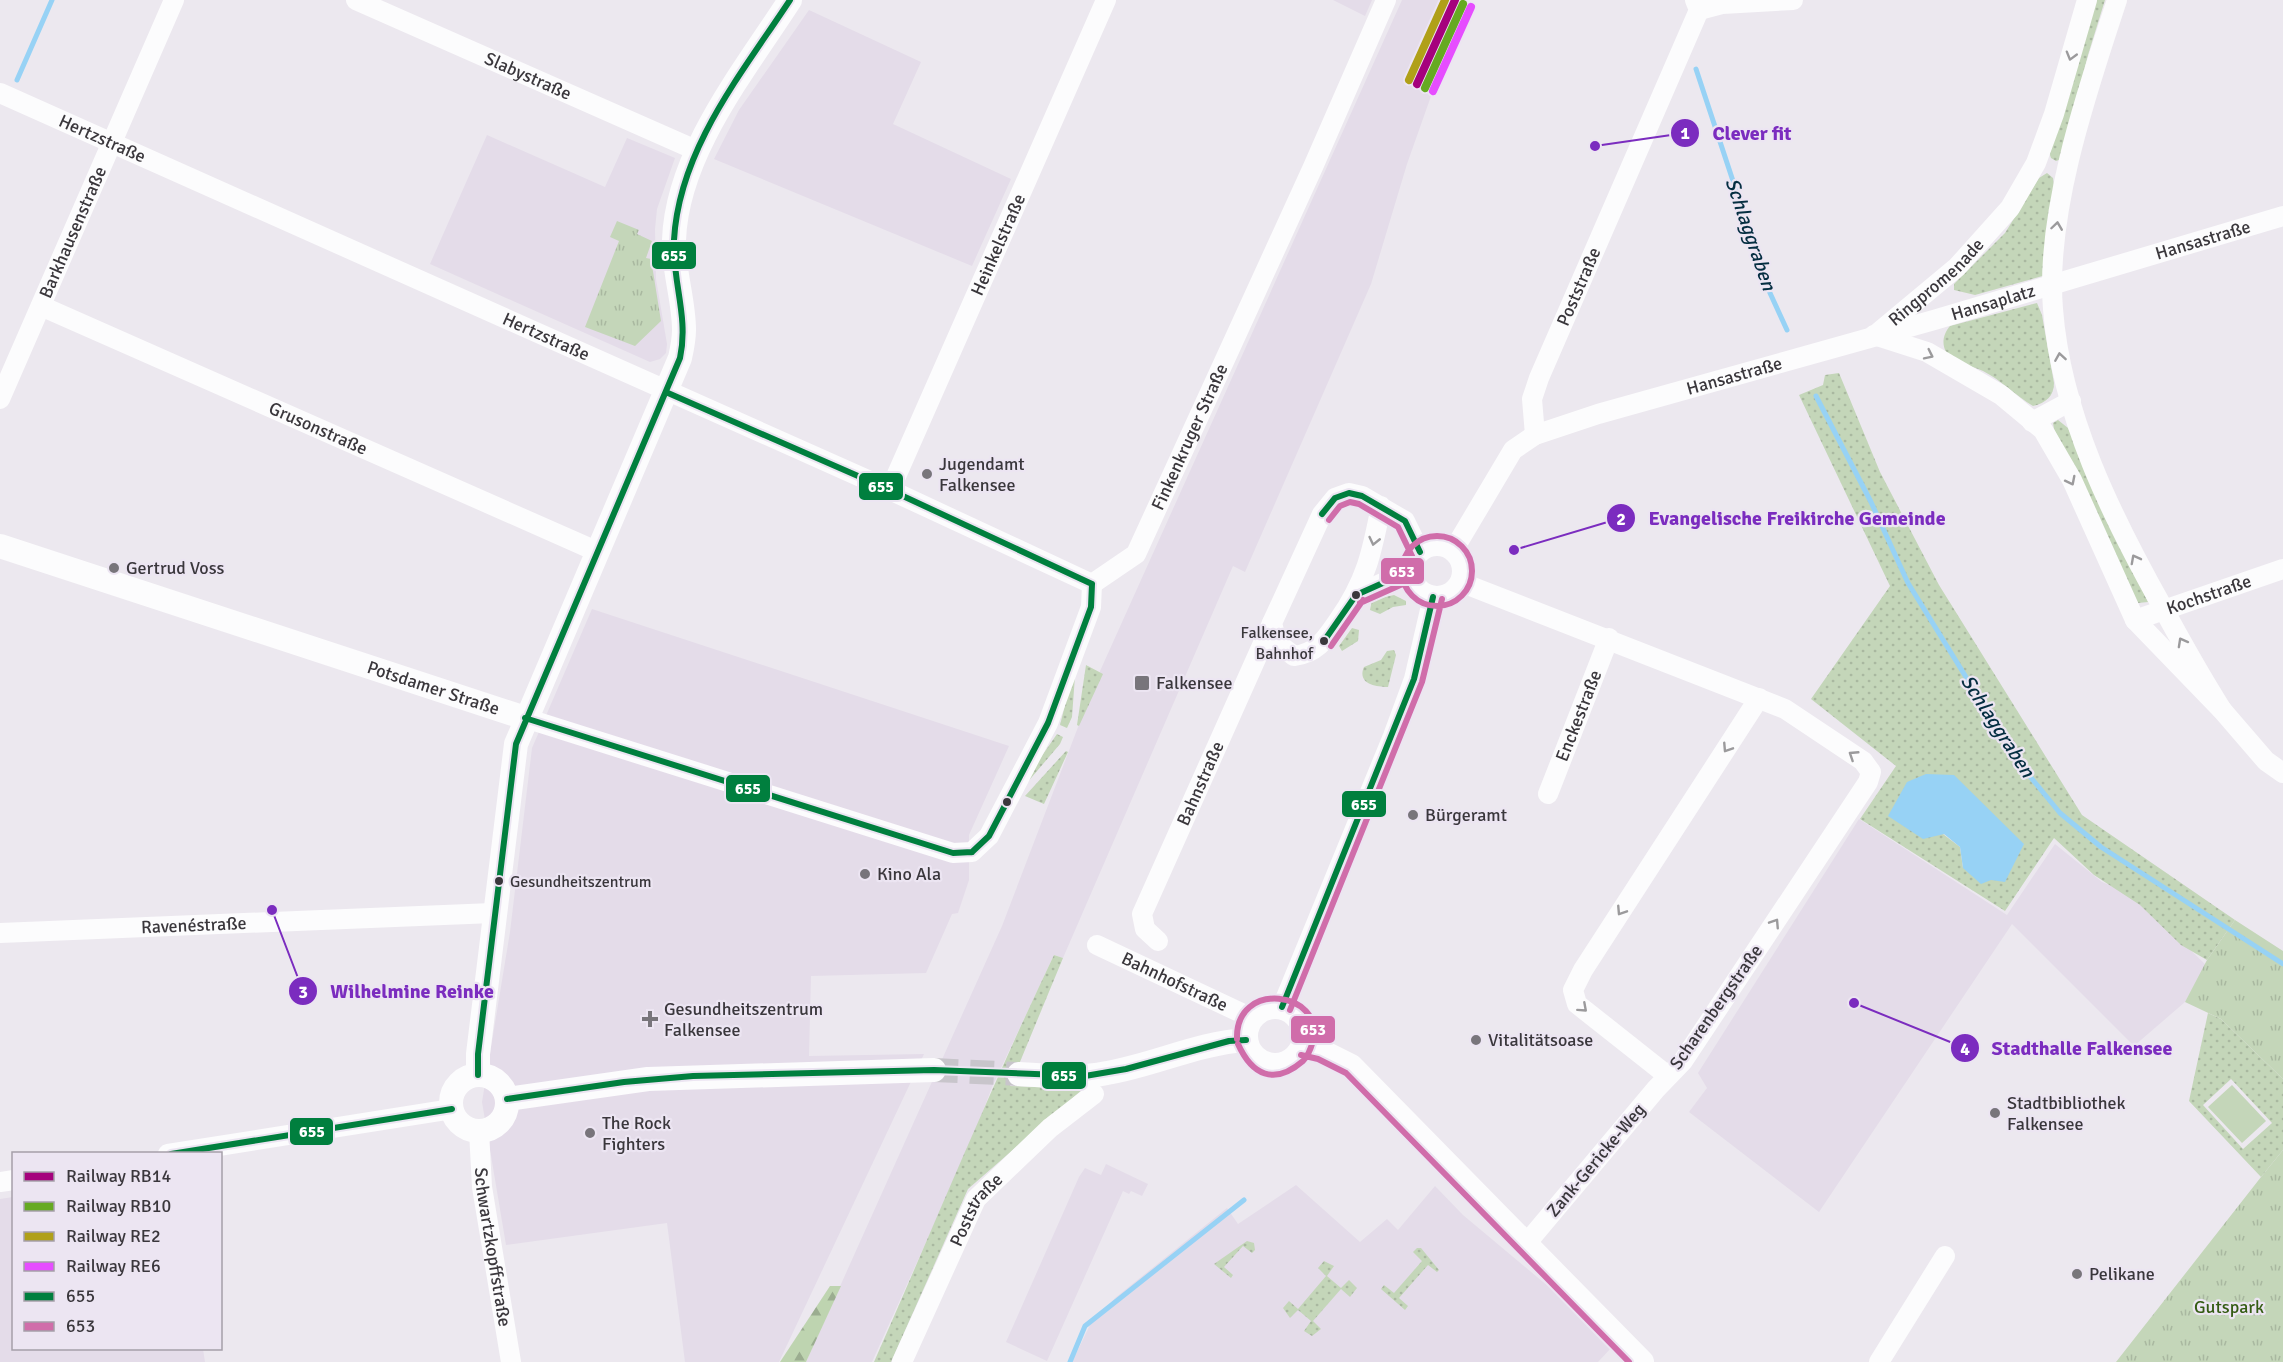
<svg xmlns="http://www.w3.org/2000/svg" width="2283" height="1362" font-family="Signika,sans-serif">
<style>
.built{fill:#e4dce9}
.grass{fill:url(#grass-dots);fill-rule:evenodd}
.forest{fill:url(#forest-firs)}
.park{fill:url(#park-tufts)}
.pitch{fill:#c4d6b9}
.water{fill:#97d2f5}
.lines{fill:none;stroke-linecap:round;stroke-linejoin:round}
.stream{stroke:#97d2f5;stroke-width:5}
.tertiary-tunnel{stroke:#c8c5cb;stroke-width:24;stroke-dasharray:24 12;stroke-linecap:butt}
.minor{stroke:#fcfcfd;stroke-width:20}
.tertiary{stroke:#fcfcfd;stroke-width:24}
.bus-1-casing{stroke:#ece5f2;stroke-width:10}
.bus-2-casing{stroke:#ece5f2;stroke-width:10}
.bus-1{stroke:#007f3e;stroke-width:6}
.bus-2{stroke:#d06daa;stroke-width:6}
.rail-1-casing{stroke:#ece5f2;stroke-width:12}
.rail-2-casing{stroke:#ece5f2;stroke-width:12}
.rail-3-casing{stroke:#ece5f2;stroke-width:12}
.rail-4-casing{stroke:#ece5f2;stroke-width:12}
.rail-1{stroke:#a5027d;stroke-width:8}
.rail-2{stroke:#6a2;stroke-width:8}
.rail-3{stroke:#b0a018;stroke-width:8}
.rail-4{stroke:#e64dff;stroke-width:8}
.oneway{stroke:#9b9a9c}
.poi-dot{fill:#78757b;stroke:#ece5f2;stroke-width:2}
.bus-dot{fill:#3a373c;stroke:#ece5f2;stroke-width:2}
.labels{text-anchor:middle;stroke-width:4.5;stroke-linejoin:round;paint-order:stroke}
.bus-label{font-size:16px;fill:#3a373c;stroke:#ece5f2;text-anchor:end}
.street-label{font-size:18px;fill:#3a373c;stroke:#ece5f2}
.poi-label{font-size:18px;fill:#3a373c;stroke:#ece5f2;text-anchor:start}
.park-label{font-size:18px;fill:#345c13;stroke:#ece5f2}
.water-label{font-size:20px;font-style:italic;fill:#052e41;stroke:#ece5f2}
.leader{fill:none;stroke:#7b2cbf;stroke-width:2}
.callout-dot{fill:#7b2cbf;stroke:#ece5f2;stroke-width:2}
.mark-label{font-size:18px;text-anchor:middle;font-weight:bold;fill:#fff}
.callout-label{font-size:20px;text-anchor:middle;font-weight:bold;fill:#7b2cbf;stroke:#ece5f2;stroke-width:4.5;stroke-linejoin:round;paint-order:stroke}
.line-badge{stroke:#ece5f2;stroke-width:2}
.badge-label{font-size:16px;text-anchor:middle;font-weight:bold;fill:#fff}
</style>
<defs>
<pattern id="grass-dots" width="8" height="8" patternUnits="userSpaceOnUse" patternTransform="scale(1.5)"><rect width="8" height="8" fill="#c4d6b9"/><path d="M2 2h.1M6 6h.1" fill="none" stroke="#a9b8a0" stroke-width="1.8" stroke-linecap="round"/></pattern>
<pattern id="forest-firs" width="22" height="20" patternUnits="userSpaceOnUse" patternTransform="scale(1.5)"><rect width="22" height="20" fill="#bed4b0"/><path d="M5 1l3.5 6h-7zM16 11l3.5 6h-7z" fill="#9bad90"/></pattern>
<pattern id="park-tufts" width="24" height="20" patternUnits="userSpaceOnUse" patternTransform="scale(1.5)"><rect width="24" height="20" fill="#c4d6b9"/><path d="M3 7l-1-3M5 7V3M7 7l1-3M15 17l-1-3M17 17v-4M19 17l1-3" fill="none" stroke="#a9b8a0"/></pattern>
</defs>
<rect width="100%" height="100%" fill="#ece8ef"/>
<path class="built" d="M 1333,0 L 1372,0 L 1365,16 Z
M 1402,0 L 1465,0 L 1407,164 L 1371,284 L 1245,572 L 1233,566 L 1063,958 L 1054,955 L 992,1087 L 973,1138 L 872,1362 L 806,1362 L 1002,926 L 1096,680 Z
M 809,10 L 921,62 L 893,124 L 1011,179 L 972,266 L 714,159 L 739,110 Z
M 487,135 L 605,187 L 627,138 L 675,158 L 657,209 L 655,229 L 656,279 L 667,344 L 666,353 L 660,359 L 650,362 L 430,264 Z
M 592,609 L 1009,746 L 969,835 L 969,880 L 958,913 L 952,914 L 926,973 L 811,976 L 809,1056 L 924,1054 L 779,1362 L 685,1362 L 667,1223 L 506,1245 L 482,1102 L 510,932 L 532,748 Z
M 1859,819 L 2007,915 L 2055,844 L 2102,882 L 2133,895 L 2206,965 L 2185,1002 L 2134,1046 L 2012,924 L 1819,1212 L 1689,1112 L 1707,1088 L 1698,1073 Z
M 1106,1164 L 1148,1184 L 1142,1196 L 1131,1191 L 1129,1194 L 1123,1191 L 1047,1361 L 1006,1342 L 1079,1177 L 1085,1168 L 1101,1175 Z
M 1296,1185 L 1360,1242 L 1387,1219 L 1398,1230 L 1435,1186 L 1463,1215 L 1567,1302 L 1612,1347 L 1598,1362 L 1072,1362 L 1090,1325 L 1115,1298 L 1227,1208 L 1238,1224 Z
M 13,1197 L 14,1348 L 203,1349 L 205,1362 L 0,1362 L 0,1199 Z"/>
<path class="grass" d="M 2092,0 L 2105,0 L 2088,55 L 2062,159 L 2056,161 L 2051,158 L 2049,152 Z
M 2047,173 L 2053,178 L 2054,186 L 2046,275 L 1975,295 L 1954,290 L 1954,284 L 2005,233 L 2039,178 Z
M 2037,303 L 2042,315 L 2054,383 C 2054,396 2046,403 2033,406 C 2016,396 2001,380 1983,371 C 1971,365 1952,364 1946,352 C 1941,342 1944,333 1950,326 Z
M 1839,373 L 1880,472 L 1939,585 L 2082,815 L 2235,920 L 2207,960 L 2181,945 L 2140,905 L 2094,875 L 2054,838 L 2005,911 L 1860,819 L 1896,766 L 1811,699 L 1890,586 L 1799,395 L 1823,385 L 1825,375 ZM 1943,834 L 2024,844 L 1963,868 L 1960,847 Z
M 2058,420 L 2068,428 L 2089,471 L 2148,602 L 2138,603 L 2132,592 L 2054,429 L 2053,423 Z
M 1394,595 L 1406,601 L 1406,605 L 1393,607 L 1380,614 L 1370,610 L 1372,600 Z
M 1352,628 L 1359,630 L 1358,641 L 1342,651 L 1339,646 Z
M 1394,650 L 1396,655 L 1388,687 C 1374,687 1357,683 1364,667 L 1381,660 L 1387,651 Z
M 1076,662 L 1072,717 L 1067,728 L 1060,725 Z
M 1086,665 L 1103,674 L 1079,726 L 1077,725 Z
M 1057,734 L 1063,737 L 1060,744 L 1026,784 L 1030,773 Z
M 1066,751 L 1068,752 L 1044,804 L 1025,796 Z
M 1054,955 L 1063,958 L 1010,1086 L 1083,1089 L 968,1189 L 891,1362 L 874,1362 C 934,1226 990,1089 1054,955 Z
M 2208,1013 L 2221,1019 L 2283,1079 L 2283,1150 L 2261,1177 L 2189,1101 ZM 2231,1079 L 2272,1123 L 2243,1149 L 2203,1105 Z
M 1247,1241 L 1254,1243 L 1255,1250 L 1252,1253 L 1243,1246 L 1224,1267 L 1233,1275 L 1231,1278 L 1214,1264 Z
M 1417,1248 L 1421,1248 L 1439,1270 L 1437,1272 L 1428,1265 L 1399,1298 L 1408,1306 L 1405,1310 L 1381,1289 L 1384,1285 L 1394,1293 L 1422,1261 L 1413,1252 Z
M 1324,1261 L 1334,1266 L 1327,1276 L 1341,1288 L 1349,1280 L 1357,1288 L 1350,1297 L 1341,1289 L 1313,1321 L 1321,1329 L 1312,1336 L 1304,1331 L 1311,1321 L 1298,1310 L 1290,1318 L 1283,1308 L 1289,1301 L 1298,1309 L 1326,1276 L 1318,1268 Z"/>
<path class="forest" d="M 830,1286 L 841,1286 L 806,1362 L 780,1362 Z"/>
<path class="park" d="M 617,221 L 639,230 L 637,234 L 652,241 L 646,258 L 651,259 L 661,321 L 635,346 L 585,327 L 619,241 L 610,237 Z
M 2235,920 L 2283,951 L 2283,1079 L 2221,1019 L 2185,1002 L 2207,960 Z
M 2283,1150 L 2283,1362 L 2116,1362 L 2261,1177 Z"/>
<path class="pitch" d="M 2232,1085 L 2266,1121 L 2242,1143 L 2208,1107 Z"/>
<path class="water" d="M 1926,774 L 1954,775 L 2024,844 L 2005,882 L 1991,880 L 1981,884 L 1963,868 L 1960,847 L 1944,834 L 1923,839 L 1888,816 L 1907,782 Z"/>
<g class="lines">
<path class="stream" d="M 1696,69 L 1770,293 L 1787,330
M 17,80 L 52,0
M 1816,396 L 1871,502 L 1908,583 L 2019,763 L 2060,813 L 2101,847 L 2283,964
M 1070,1362 L 1085,1326 L 1244,1200"/>
<path class="tertiary-tunnel" d="M 934,1070 L 1019,1074"/>
<g class="minor">
<path id="s1" d="M 356,0 L 698,151"/>
<path d="M 2117,0 C 2087,91 2045,213 2053,309 C 2061,415 2112,517 2163,608 C 2182,643 2201,677 2222,710"/>
<path d="M 1699,10 L 1722,4 L 1793,0"/>
<path id="s2" d="M 0,93 L 890,490 L 1092,584"/>
<path id="s3" d="M 41,306 L 596,551"/>
<path id="s4" d="M 1879,332 L 1957,267 L 2010,208 L 2036,163 L 2054,114 L 2087,0"/>
<path d="M 1874,335 L 1927,352 L 2001,395 L 2043,430 L 2072,480 L 2135,620 L 2222,710 L 2266,761 L 2283,773"/>
<path id="s5" d="M 0,399 L 174,0"/>
<path d="M 2032,422 L 2071,401"/>
<path id="s6" d="M 1535,435 L 1532,399 L 1539,378 L 1699,10 L 1695,0"/>
<path id="s7" d="M 890,490 L 1106,0"/>
<path d="M 1381,506 C 1372,553 1366,581 1338,621 C 1325,640 1317,653 1294,656 L 1277,643 L 1272,623 L 1322,514 L 1335,498 L 1349,493 L 1362,496 L 1405,521 L 1420,552"/>
<circle cx="1437" cy="571" r="25"/>
<path id="s8" d="M 1453,551 L 1513,450 L 1535,435 L 1598,414 L 1934,320 L 2283,216"/>
<path d="M 1460,582 L 1785,709 L 1863,761 L 1871,772 L 1868,782 L 1683,1061 L 1656,1089 L 1525,1245"/>
<path id="s9" d="M 1092,584 L 1136,554 L 1313,167 L 1386,0"/>
<path d="M 1356,595 L 1412,570"/>
<path id="s10" d="M 2135,620 L 2283,569"/>
<path d="M 525,718 L 953,853 L 972,852 L 989,836 L 1048,723 L 1091,607 L 1092,584"/>
<path id="s11" d="M 1548,794 L 1609,638"/>
<path id="s12" d="M 0,933 L 493,913"/>
<path id="s13" d="M 1158,941 L 1145,929 L 1142,914 L 1272,623"/>
<path id="s14" d="M 1097,945 L 1252,1018"/>
<path d="M 1282,1007 L 1393,736 L 1414,679 L 1433,597"/>
<path d="M 1668,1076 L 1577,1004 L 1573,990 L 1583,970 L 1759,698"/>
<path id="s15" d="M 479,1131 L 482,1187 L 511,1362"/>
<path d="M 168,1154 L 452,1109"/>
<path d="M 0,1182 L 14,1180"/>
<path id="s16" d="M 902,1362 L 976,1199 L 1050,1128 L 1094,1094"/>
<path d="M 1879,1362 L 1945,1256"/>
</g>
<g class="tertiary">
<path id="s17" d="M 0,546 L 525,718"/>
<circle cx="1275" cy="1036" r="29"/>
<path d="M 1303,1046 L 1321,1051 L 1351,1066 L 1642,1362"/>
<path d="M 1019,1074 C 1048,1076 1078,1079 1107,1073 C 1154,1065 1198,1043 1246,1040"/>
<path d="M 478,1075 L 478,1054 L 516,744 L 680,358 C 682,349 684,339 684,330 C 684,300 673,270 674,240 C 677,153 745,70 790,0"/>
<circle cx="479" cy="1103" r="28"/>
<path d="M 507,1099 L 648,1079 L 934,1070"/>
</g>
<g class="bus-1-casing">
<path id="bus-1" d="M 668,393 L 890,490 L 1092,584
M 1322,514 L 1335,498 L 1349,493 L 1362,496 L 1405,521 L 1420,552
M 1356,595 L 1412,570
M 1324,641 L 1356,595
M 525,718 L 953,853 L 972,852
M 972,852 L 989,836 L 1048,723 L 1091,607 L 1092,584
M 1282,1007 L 1414,679 L 1433,597
M 478,1075 L 478,1054 L 516,744 L 680,358 C 689,317 672,281 674,240 C 679,149 742,73 790,0
M 507,1099 L 624,1082 L 693,1076 L 934,1070 L 1085,1076 L 1126,1069 L 1229,1041 L 1246,1040
M 171,1154 L 452,1109"/>
</g>
<g class="bus-2-casing">
<path id="bus-2" d="M 1329,520 L 1340,506 L 1350,502 L 1359,504 L 1398,527 L 1412,556
M1402 571a35 35 0 1 1 70 0a35 35 0 1 1-70 0Z
M 1360,603 L 1416,578
M 1331,646 L 1363,600
M 1290,1010 L 1422,682 L 1442,599
M 1237,1039 C 1235,979 1325,991 1313,1041 C 1311,1048 1308,1056 1303,1061 C 1274,1086 1252,1075 1238,1044
M 1301,1055 L 1318,1059 L 1346,1073 L 1629,1362"/>
</g>
<use href="#bus-1" class="bus-1"/>
<use href="#bus-2" class="bus-2"/>
<g class="rail-1-casing">
<path id="rail-1" d="M 1417,84 L 1455,0"/>
</g>
<g class="rail-2-casing">
<path id="rail-2" d="M 1425,88 L 1463,4"/>
</g>
<g class="rail-3-casing">
<path id="rail-3" d="M 1409,80 L 1445,0"/>
</g>
<g class="rail-4-casing">
<path id="rail-4" d="M 1433,91 L 1471,7"/>
</g>
<use href="#rail-1" class="rail-1"/>
<use href="#rail-2" class="rail-2"/>
<use href="#rail-3" class="rail-3"/>
<use href="#rail-4" class="rail-4"/>
</g>
<defs><path id="oneway-chevron" d="M-2-3.5L2.5 0L-2 3.5" fill="none" stroke-width="1.6" stroke-linecap="round" stroke-linejoin="round" transform="scale(1.5)"/></defs>
<g class="oneway">
<use href="#oneway-chevron" transform="translate(2071 56) rotate(106)"/>
<use href="#oneway-chevron" transform="translate(2057 226) rotate(-82)"/>
<use href="#oneway-chevron" transform="translate(1929 355) rotate(26)"/>
<use href="#oneway-chevron" transform="translate(2060 357) rotate(-99)"/>
<use href="#oneway-chevron" transform="translate(2071 481) rotate(63)"/>
<use href="#oneway-chevron" transform="translate(1374 541) rotate(103)"/>
<use href="#oneway-chevron" transform="translate(2135 559) rotate(-118)"/>
<use href="#oneway-chevron" transform="translate(2182 642) rotate(-119)"/>
<use href="#oneway-chevron" transform="translate(1727 748) rotate(123)"/>
<use href="#oneway-chevron" transform="translate(1853 755) rotate(-147)"/>
<use href="#oneway-chevron" transform="translate(1621 911) rotate(123)"/>
<use href="#oneway-chevron" transform="translate(1775 923) rotate(-57)"/>
<use href="#oneway-chevron" transform="translate(1583 1008) rotate(42)"/>
</g>
<g class="poi-dot">
<circle cx="927" cy="474" r="6"/>
<circle cx="114" cy="568" r="6"/>
<rect x="1134" y="675" width="16" height="16" rx="3"/>
<circle cx="1413" cy="815" r="6"/>
<circle cx="865" cy="874" r="6"/>
<path d="M647 1010h6v6h6v6h-6v6h-6v-6h-6v-6h6z"/>
<circle cx="1476" cy="1040" r="6"/>
<circle cx="1995" cy="1113" r="6"/>
<circle cx="590" cy="1133" r="6"/>
<circle cx="2077" cy="1274" r="6"/>
</g>
<g class="bus-dot">
<circle cx="1356" cy="595" r="5"/>
<circle cx="1324" cy="641" r="5"/>
<circle cx="1007" cy="802" r="5"/>
<circle cx="499" cy="881" r="5"/>
</g>
<g class="labels">
<g class="bus-label">
<text x="1313" y="638">Falkensee,<tspan x="1313" dy="21">Bahnhof</tspan></text>
<text x="510" y="887" text-anchor="start">Gesundheitszentrum</text>
</g>
<g class="street-label">
<text dy="6" stroke="none"><textPath href="#s1" startOffset="188">Slabystraße</textPath></text>
<text dy="6" stroke="none"><textPath href="#s2" startOffset="112">Hertzstraße</textPath></text>
<text dy="6" stroke="none"><textPath href="#s5" startOffset="182">Barkhausenstraße</textPath></text>
<text dy="6" stroke="none"><textPath href="#s8" startOffset="840">Hansastraße</textPath></text>
<text dy="6" stroke="none"><textPath href="#s7" startOffset="268">Heinkelstraße</textPath></text>
<text dy="6" stroke="none"><textPath href="#s4" startOffset="76">Ringpromenade</textPath></text>
<text dy="6" stroke="none"><textPath href="#s6" startOffset="158">Poststraße</textPath></text>
<text dy="6" stroke="none"><textPath href="#s8" startOffset="621">Hansaplatz</textPath></text>
<text dy="6" stroke="none"><textPath href="#s2" startOffset="598">Hertzstraße</textPath></text>
<text dy="6" stroke="none"><textPath href="#s8" startOffset="352">Hansastraße</textPath></text>
<text dy="6" stroke="none"><textPath href="#s3" startOffset="303">Grusonstraße</textPath></text>
<text dy="6" stroke="none"><textPath href="#s9" startOffset="182">Finkenkruger Straße</textPath></text>
<text dy="6" stroke="none"><textPath href="#s10" startOffset="78">Kochstraße</textPath></text>
<text dy="6" stroke="none"><textPath href="#s17" startOffset="456">Potsdamer Straße</textPath></text>
<text dy="6" stroke="none"><textPath href="#s11" startOffset="84">Enckestraße</textPath></text>
<text dy="6" stroke="none"><textPath href="#s13" startOffset="176">Bahnstraße</textPath></text>
<text dy="6" stroke="none"><textPath href="#s12" startOffset="194">Ravenéstraße</textPath></text>
<text dy="6" stroke="none"><textPath href="#s14" startOffset="86">Bahnhofstraße</textPath></text>
<text transform="translate(1716 1007) rotate(-55)" y="6">Scharenbergstraße</text>
<text transform="translate(1596 1160) rotate(-50)" y="6">Zank-Gericke-Weg</text>
<text dy="6" stroke="none"><textPath href="#s16" startOffset="170">Poststraße</textPath></text>
<text dy="6" stroke="none"><textPath href="#s15" startOffset="117">Schwartzkopffstraße</textPath></text>
</g>
<g class="poi-label">
<text x="939" y="470">Jugendamt<tspan x="939" dy="21">Falkensee</tspan></text>
<text x="126" y="574">Gertrud Voss</text>
<text x="1156" y="689">Falkensee</text>
<text x="1425" y="821">Bürgeramt</text>
<text x="877" y="880">Kino Ala</text>
<text x="664" y="1015">Gesundheitszentrum<tspan x="664" dy="21">Falkensee</tspan></text>
<text x="1488" y="1046">Vitalitätsoase</text>
<text x="2007" y="1109">Stadtbibliothek<tspan x="2007" dy="21">Falkensee</tspan></text>
<text x="602" y="1129">The Rock<tspan x="602" dy="21">Fighters</tspan></text>
<text x="2089" y="1280">Pelikane</text>
</g>
<g class="park-label">
<text x="2229" y="1313">Gutspark</text>
</g>
<g class="water-label">
<text transform="translate(1751 234) rotate(71)" y="7">Schlaggraben</text>
<text transform="translate(1998 726) rotate(57)" y="7">Schlaggraben</text>
</g>
</g>
<path class="leader" d="M1595 146L1685 133M1514 550L1621 518M272 910L303 991M1854 1003L1965 1048"/>
<g class="callout-dot">
<circle cx="1595" cy="146" r="6"/>
<circle cx="1514" cy="550" r="6"/>
<circle cx="272" cy="910" r="6"/>
<circle cx="1854" cy="1003" r="6"/>
<circle cx="1685" cy="133" r="15"/>
<circle cx="1621" cy="518" r="15"/>
<circle cx="303" cy="991" r="15"/>
<circle cx="1965" cy="1048" r="15"/>
</g>
<g class="mark-label">
<text x="1685" y="139">1</text>
<text x="1621" y="525">2</text>
<text x="303" y="998">3</text>
<text x="1965" y="1055">4</text>
</g>
<g class="callout-label">
<text x="1752" y="140">Clever fit</text>
<text x="1797" y="525">Evangelische Freikirche Gemeinde</text>
<text x="412" y="998">Wilhelmine Reinke</text>
<text x="2082" y="1055">Stadthalle Falkensee</text>
</g>
<g class="line-badge">
<rect x="651" y="241" width="46" height="29" rx="6" fill="#007f3e"/>
<rect x="858" y="472" width="46" height="29" rx="6" fill="#007f3e"/>
<rect x="1380" y="557" width="45" height="28" rx="6" fill="#d06daa"/>
<rect x="725" y="774" width="46" height="29" rx="6" fill="#007f3e"/>
<rect x="1341" y="790" width="46" height="28" rx="6" fill="#007f3e"/>
<rect x="1290" y="1015" width="46" height="29" rx="6" fill="#d06daa"/>
<rect x="1041" y="1061" width="46" height="29" rx="6" fill="#007f3e"/>
<rect x="289" y="1117" width="45" height="29" rx="6" fill="#007f3e"/>
</g>
<g class="badge-label">
<text x="674" y="261">655</text>
<text x="881" y="492">655</text>
<text x="1402" y="577">653</text>
<text x="748" y="794">655</text>
<text x="1364" y="810">655</text>
<text x="1313" y="1035">653</text>
<text x="1064" y="1081">655</text>
<text x="312" y="1137">655</text>
</g>
<rect x="12" y="1152" width="210" height="198" fill="#ece5f2" stroke="#a59fa9" stroke-width="1.5"/>
<rect x="24" y="1172" width="30" height="9" fill="#a5027d" stroke="#a59fa9" stroke-width="1.5"/>
<text x="66" y="1182" font-size="18" fill="#3a373c">Railway RB14</text>
<rect x="24" y="1202" width="30" height="9" fill="#66aa22" stroke="#a59fa9" stroke-width="1.5"/>
<text x="66" y="1212" font-size="18" fill="#3a373c">Railway RB10</text>
<rect x="24" y="1232" width="30" height="9" fill="#b0a018" stroke="#a59fa9" stroke-width="1.5"/>
<text x="66" y="1242" font-size="18" fill="#3a373c">Railway RE2</text>
<rect x="24" y="1262" width="30" height="9" fill="#e64dff" stroke="#a59fa9" stroke-width="1.5"/>
<text x="66" y="1272" font-size="18" fill="#3a373c">Railway RE6</text>
<rect x="24" y="1292" width="30" height="9" fill="#007f3e" stroke="#a59fa9" stroke-width="1.5"/>
<text x="66" y="1302" font-size="18" fill="#3a373c">655</text>
<rect x="24" y="1322" width="30" height="9" fill="#d06daa" stroke="#a59fa9" stroke-width="1.5"/>
<text x="66" y="1332" font-size="18" fill="#3a373c">653</text>
</svg>
